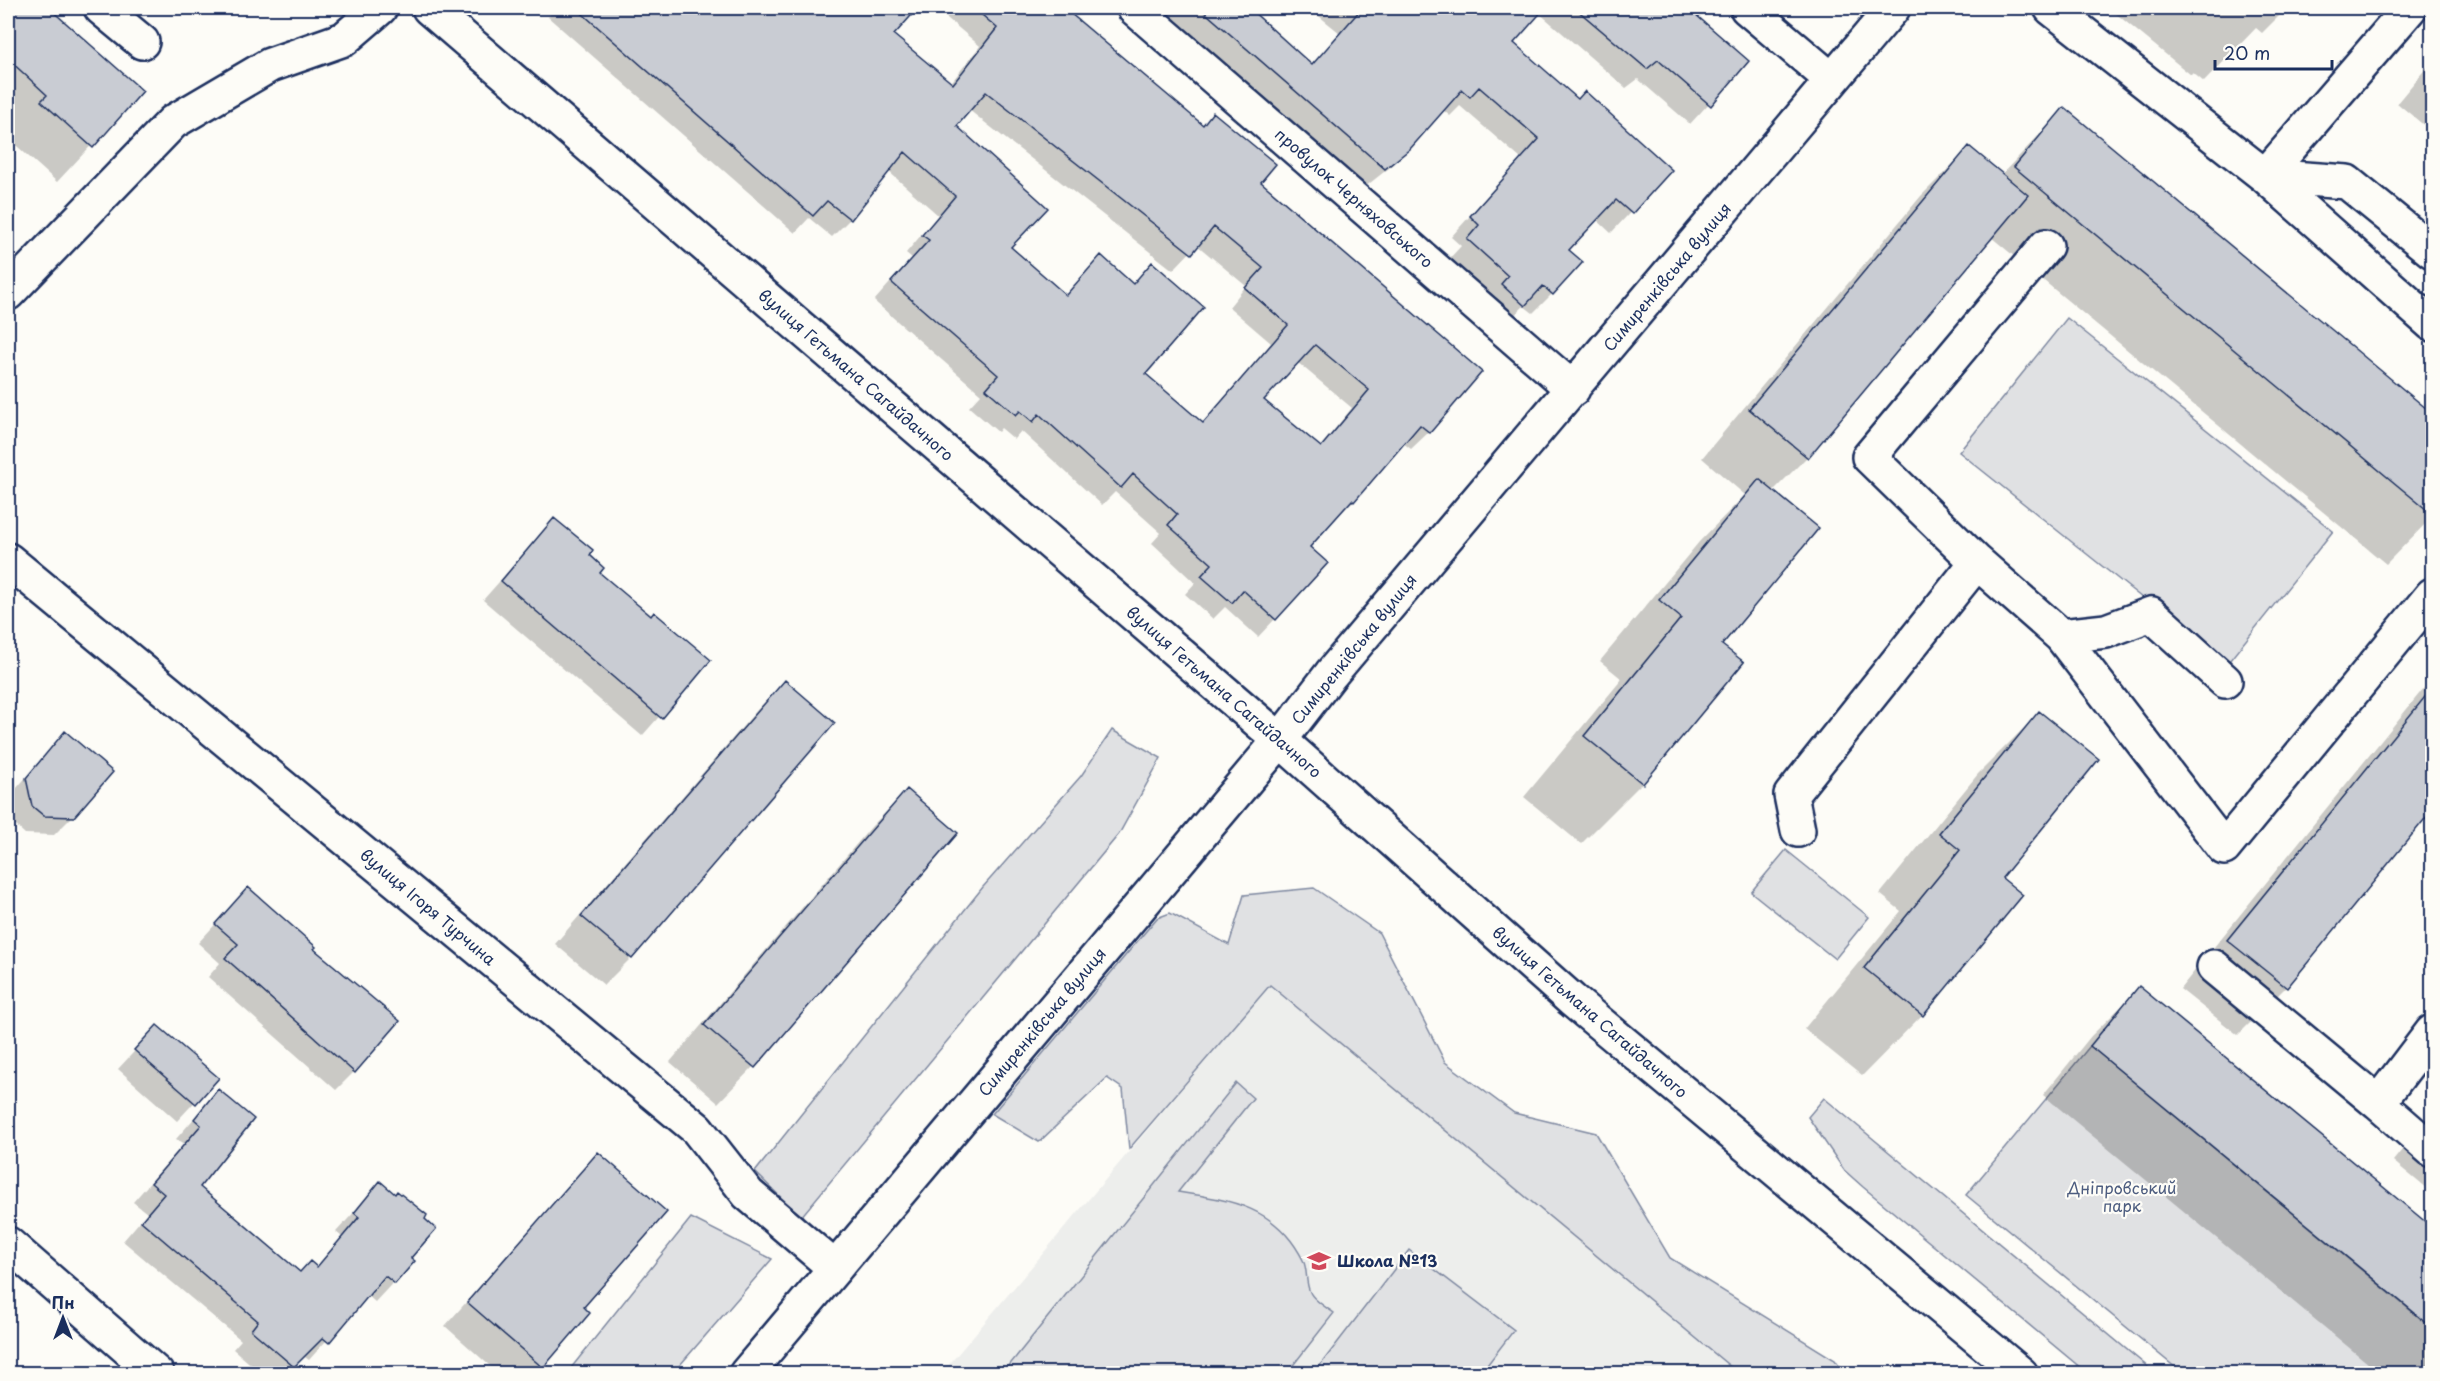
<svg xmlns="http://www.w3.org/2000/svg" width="2440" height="1381" font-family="'Playpen Sans',sans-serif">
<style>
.built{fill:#edeeec}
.green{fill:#e0e1e3;stroke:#7e88a0;stroke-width:1.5}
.shadow{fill:#0003;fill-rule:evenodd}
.building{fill:#c9ccd3;stroke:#1b2f5e;stroke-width:1.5;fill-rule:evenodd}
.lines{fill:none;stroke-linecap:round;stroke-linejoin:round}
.minor-casing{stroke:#1b2f5e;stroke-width:38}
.major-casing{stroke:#1b2f5e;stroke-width:38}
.minor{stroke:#fdfcf7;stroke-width:33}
.major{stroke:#fdfcf7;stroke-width:33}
.labels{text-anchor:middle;stroke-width:4.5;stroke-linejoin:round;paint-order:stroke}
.street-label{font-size:16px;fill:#1b2f5e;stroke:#fdfcf7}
.park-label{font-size:16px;fill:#4c5c7f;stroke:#fdfcf7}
.poi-label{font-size:16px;font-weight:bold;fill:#1b2f5e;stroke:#fdfcf7;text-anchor:start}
</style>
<rect width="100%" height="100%" fill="#fdfcf7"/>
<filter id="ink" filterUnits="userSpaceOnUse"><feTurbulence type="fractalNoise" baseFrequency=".0167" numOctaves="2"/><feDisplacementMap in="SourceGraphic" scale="12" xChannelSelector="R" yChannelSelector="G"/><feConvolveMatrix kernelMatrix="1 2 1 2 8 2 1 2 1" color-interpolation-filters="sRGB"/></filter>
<g filter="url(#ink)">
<path class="built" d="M 1270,985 L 1738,1373 L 941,1374 Z"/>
<path class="green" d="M 2067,318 L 2333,531 L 2226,665 L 1959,452 Z
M 1112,730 L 1161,758 L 1119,834 L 801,1217 L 755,1172 L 983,887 L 1081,776 Z
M 1786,850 L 1869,917 L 1835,959 L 1751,892 Z
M 1314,888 L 1379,933 L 1445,1062 L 1514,1113 L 1596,1133 L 1670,1258 L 1835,1360 L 1844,1373 L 1738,1373 L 1270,985 L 1129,1149 L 1123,1089 L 1107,1078 L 1039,1142 L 992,1114 L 1157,918 L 1170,913 L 1229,945 L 1244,895 Z
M 2090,1046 L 2432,1328 L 2432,1373 L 2182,1373 L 1966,1195 Z
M 1236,1083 L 1253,1098 L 1178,1192 C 1231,1200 1277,1207 1303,1260 C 1308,1270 1305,1282 1310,1292 C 1313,1300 1327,1308 1334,1313 L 1287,1373 L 1003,1373 Z
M 1824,1098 L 2155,1373 L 2087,1373 L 1863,1187 L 1844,1170 L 1808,1117 Z
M 691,1218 L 772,1259 L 673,1373 L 567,1373 Z
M 1409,1250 L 1514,1330 L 1481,1373 L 1314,1373 Z"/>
<path class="shadow" d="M 8,8 L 22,8 L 28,13 L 33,8 L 47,8 L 141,92 L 57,182 L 8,138 Z
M 556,8 L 679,8 L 713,37 L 738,8 L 916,8 L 892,35 L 950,84 L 980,46 L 935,8 L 1063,8 L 1201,126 L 1213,114 L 1429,432 L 1411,449 L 1403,443 L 1353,501 L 1308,547 L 1275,619 L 1258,637 L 1225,607 L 1213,619 L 1185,594 L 1195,583 L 1152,543 L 1161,533 L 1115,492 L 1102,505 L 1021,431 L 1014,439 L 1001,428 L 998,432 L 969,407 L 981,394 L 874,301 L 912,258 L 906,253 L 938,215 L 888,171 L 850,219 L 832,237 L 809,218 L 795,233 L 548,17 ZM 969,110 L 1173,270 L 1197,245 L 1246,286 L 1229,307 L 1271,343 L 1202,424 L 1144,374 L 1152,264 L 1131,285 L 1101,258 L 1065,296 L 1009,247 L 955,126 ZM 1297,362 L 1352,408 L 1319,448 L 1262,400 Z
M 1160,8 L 1253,8 L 1250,10 L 1310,66 L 1340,33 L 1309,8 L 1685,8 L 1747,62 L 1690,124 L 1638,79 L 1626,88 L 1538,12 L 1512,43 L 1578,101 L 1670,170 L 1611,233 L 1596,219 L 1567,250 L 1552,294 L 1533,313 L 1524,306 L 1505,324 L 1449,259 L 1461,246 L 1451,237 L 1521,159 L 1460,106 L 1450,116 L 1443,110 L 1389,168 L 1365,187 Z
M 2109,8 L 2287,8 L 2262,33 L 2256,28 L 2204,82 L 2193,73 L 2191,75 Z
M 2432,61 L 2432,132 L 2397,103 Z
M 2064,109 L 2432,416 L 2432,517 L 2386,564 L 1991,237 L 1807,457 L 1772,492 L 1642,783 L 1581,844 L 1524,797 L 1622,679 L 1600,661 L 1699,542 L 1745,495 L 1702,458 L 1921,196 L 1969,148 L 2001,175 Z
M 554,520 L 588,555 L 598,573 L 709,660 L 642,736 L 483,600 Z
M 2432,678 L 2432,807 L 2286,987 L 2238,1035 L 2180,989 Z
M 785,682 L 631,958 L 604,985 L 555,944 L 758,709 Z
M 2039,713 L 2000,878 L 1922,1015 L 1862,1076 L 1804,1029 L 1901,911 L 1880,894 L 1978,774 Z
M 65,733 L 73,816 L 54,835 L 25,834 L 14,824 L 8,798 Z
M 907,791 L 955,833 L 753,1067 L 718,1103 L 670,1062 L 872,826 Z
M 248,889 L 312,949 L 354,1072 L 336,1090 L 208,977 L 220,963 L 198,943 Z
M 2140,988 L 2432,1230 L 2432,1374 L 2381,1374 L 2043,1095 L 2091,1036 Z
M 157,1027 L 217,1078 L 177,1121 L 118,1069 Z
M 218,1091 L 197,1187 L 299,1273 L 316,1267 L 342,1237 L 336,1232 L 380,1184 L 409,1258 L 413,1261 L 375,1302 L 367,1295 L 309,1360 L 305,1357 L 286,1374 L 262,1374 L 233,1349 L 241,1340 L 123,1241 L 147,1213 L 133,1202 L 184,1144 L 176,1139 Z
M 2432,1113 L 2432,1193 L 2393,1161 Z
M 598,1154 L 581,1307 L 535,1374 L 499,1374 L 445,1326 Z"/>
<path class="building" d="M 8,8 L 49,8 L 143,91 L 93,148 L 41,101 L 47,95 L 8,59 Z
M 576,8 L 918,8 L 894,35 L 953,84 L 997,28 L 974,8 L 1064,8 L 1203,125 L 1213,112 L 1276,164 L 1261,182 L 1482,372 L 1430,433 L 1420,425 L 1354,502 L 1352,500 L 1310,547 L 1328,563 L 1276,620 L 1243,590 L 1232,603 L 1201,576 L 1212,564 L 1168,525 L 1177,514 L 1133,474 L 1121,488 L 1039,414 L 1033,422 L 1020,411 L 1016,415 L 986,389 L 998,375 L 891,282 L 929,240 L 922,235 L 955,196 L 905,152 L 851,220 L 827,201 L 813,216 ZM 986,92 L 1192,254 L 1214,227 L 1263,268 L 1245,288 L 1288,325 L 1203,423 L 1146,374 L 1204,307 L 1152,262 L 1133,284 L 1101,255 L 1066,295 L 1011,247 L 1048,208 L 957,126 ZM 1315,345 L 1369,390 L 1321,447 L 1264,400 Z
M 1200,8 L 1249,8 L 1312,65 L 1362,8 L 1545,8 L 1514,43 L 1578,99 L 1585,91 L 1672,170 L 1632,214 L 1616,200 L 1569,250 L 1583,262 L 1553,295 L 1543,286 L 1525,306 L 1501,284 L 1508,276 L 1467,239 L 1479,225 L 1470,216 L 1539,139 L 1479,87 L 1470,97 L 1462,90 L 1410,149 L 1385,169 Z
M 1575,8 L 1688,8 L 1749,61 L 1711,106 L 1658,60 L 1647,69 Z
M 2064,107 L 2433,414 L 2433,515 L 2014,167 Z
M 1969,146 L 2028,195 L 1808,458 L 1749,409 Z
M 1759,479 L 1819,528 L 1722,645 L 1744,662 L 1643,784 L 1584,736 L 1681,618 L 1659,600 Z
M 554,518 L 593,550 L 590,555 L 604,568 L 600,573 L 651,616 L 654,612 L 711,660 L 662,719 L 501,581 Z
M 785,680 L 835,723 L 632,959 L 581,916 Z
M 2433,687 L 2433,809 L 2287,988 L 2227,940 Z
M 2039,711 L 2099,759 L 2002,878 L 2023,895 L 1923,1016 L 1864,968 L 1960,850 L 1939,833 Z
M 65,731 L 113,772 L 74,817 L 44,816 L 32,806 L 26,778 Z
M 907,789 L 958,833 L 755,1068 L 704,1025 Z
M 248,887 L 316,947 L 314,949 L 400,1021 L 355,1073 L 225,958 L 238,944 L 215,924 Z
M 2139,986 L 2433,1228 L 2433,1328 L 2090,1046 Z
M 157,1025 L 219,1078 L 196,1104 L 134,1050 Z
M 218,1089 L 254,1119 L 200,1187 L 300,1272 L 310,1261 L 317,1267 L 359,1217 L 354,1213 L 380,1181 L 395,1194 L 397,1191 L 427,1215 L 425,1219 L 436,1229 L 411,1258 L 415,1261 L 395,1284 L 385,1276 L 329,1343 L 323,1338 L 294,1367 L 251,1330 L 258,1321 L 141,1221 L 164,1194 L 151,1183 L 201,1125 L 194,1119 Z
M 598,1152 L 667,1212 L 584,1307 L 590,1313 L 543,1368 L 467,1302 Z"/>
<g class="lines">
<g class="minor-casing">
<path id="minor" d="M 101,8 L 142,42
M 1134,8 L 1573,389
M 1747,8 L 1832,80
M 2051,8 L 2265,176 L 2347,182 L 2432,251
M 2410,8 L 2265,176 L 2432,324
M 2046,246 L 1869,457 L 1977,562 L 2061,636 L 2224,848 L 2432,595
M 8,293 L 173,122 L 270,65 L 344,39 L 380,8
M 8,560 L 697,1129 L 748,1194 L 835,1268
M 2061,636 L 2106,631 L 2151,614 L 2225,681
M 1280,740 L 1331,674 L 1893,8
M 1798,830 L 1791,795 L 1977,562
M 2214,967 L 2378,1103 L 2432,1032
M 2378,1103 L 2432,1150
M 8,1244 L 157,1374"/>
</g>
<g class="major-casing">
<path id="major" d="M 429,8 L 1280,740 L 1572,1000 L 2021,1374
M 746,1374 L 1280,740"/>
</g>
<use href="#minor" class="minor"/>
<use href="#major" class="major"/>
</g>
</g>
<defs>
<g id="school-bare" transform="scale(1.8)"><path d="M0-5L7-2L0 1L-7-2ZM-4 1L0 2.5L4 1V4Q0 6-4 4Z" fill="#d1495b" stroke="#fdfcf7" stroke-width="2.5" paint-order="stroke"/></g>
</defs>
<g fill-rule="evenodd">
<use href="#school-bare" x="1319" y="1261"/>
</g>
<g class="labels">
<g class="street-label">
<text transform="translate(1354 198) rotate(41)" y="6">провулок Черняховського</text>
<text transform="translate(1667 277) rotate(-50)" y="6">Симиренківська вулиця</text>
<text transform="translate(856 375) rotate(41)" y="6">вулиця Гетьмана Сагайдачного</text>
<text transform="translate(1354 649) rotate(-51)" y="6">Симиренківська вулиця</text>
<text transform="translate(1224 692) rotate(41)" y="6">вулиця Гетьмана Сагайдачного</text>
<text transform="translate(428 907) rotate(40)" y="6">вулиця Ігоря Турчина</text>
<text transform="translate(1590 1012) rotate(41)" y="6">вулиця Гетьмана Сагайдачного</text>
<text transform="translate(1042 1022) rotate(-50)" y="6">Симиренківська вулиця</text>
</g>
<g class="park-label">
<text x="2122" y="1194">Дніпровський<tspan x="2122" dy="18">парк</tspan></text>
</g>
<g class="poi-label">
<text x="1337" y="1267">Школа №13</text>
</g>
</g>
<rect width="2440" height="1381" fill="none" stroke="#fdfcf7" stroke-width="30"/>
<rect x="15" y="15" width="2410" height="1351" fill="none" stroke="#1b2f5e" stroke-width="2" filter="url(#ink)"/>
<g transform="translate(63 1318)" stroke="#fdfcf7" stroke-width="4.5" paint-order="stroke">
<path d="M0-4.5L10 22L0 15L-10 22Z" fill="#1b2f5e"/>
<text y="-9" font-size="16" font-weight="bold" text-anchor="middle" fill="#1b2f5e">Пн</text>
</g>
<path d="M2215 60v9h117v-9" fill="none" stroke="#1b2f5e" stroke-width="3"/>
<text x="2224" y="60" font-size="18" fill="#1b2f5e" stroke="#fdfcf7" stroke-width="4.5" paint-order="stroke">20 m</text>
</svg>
